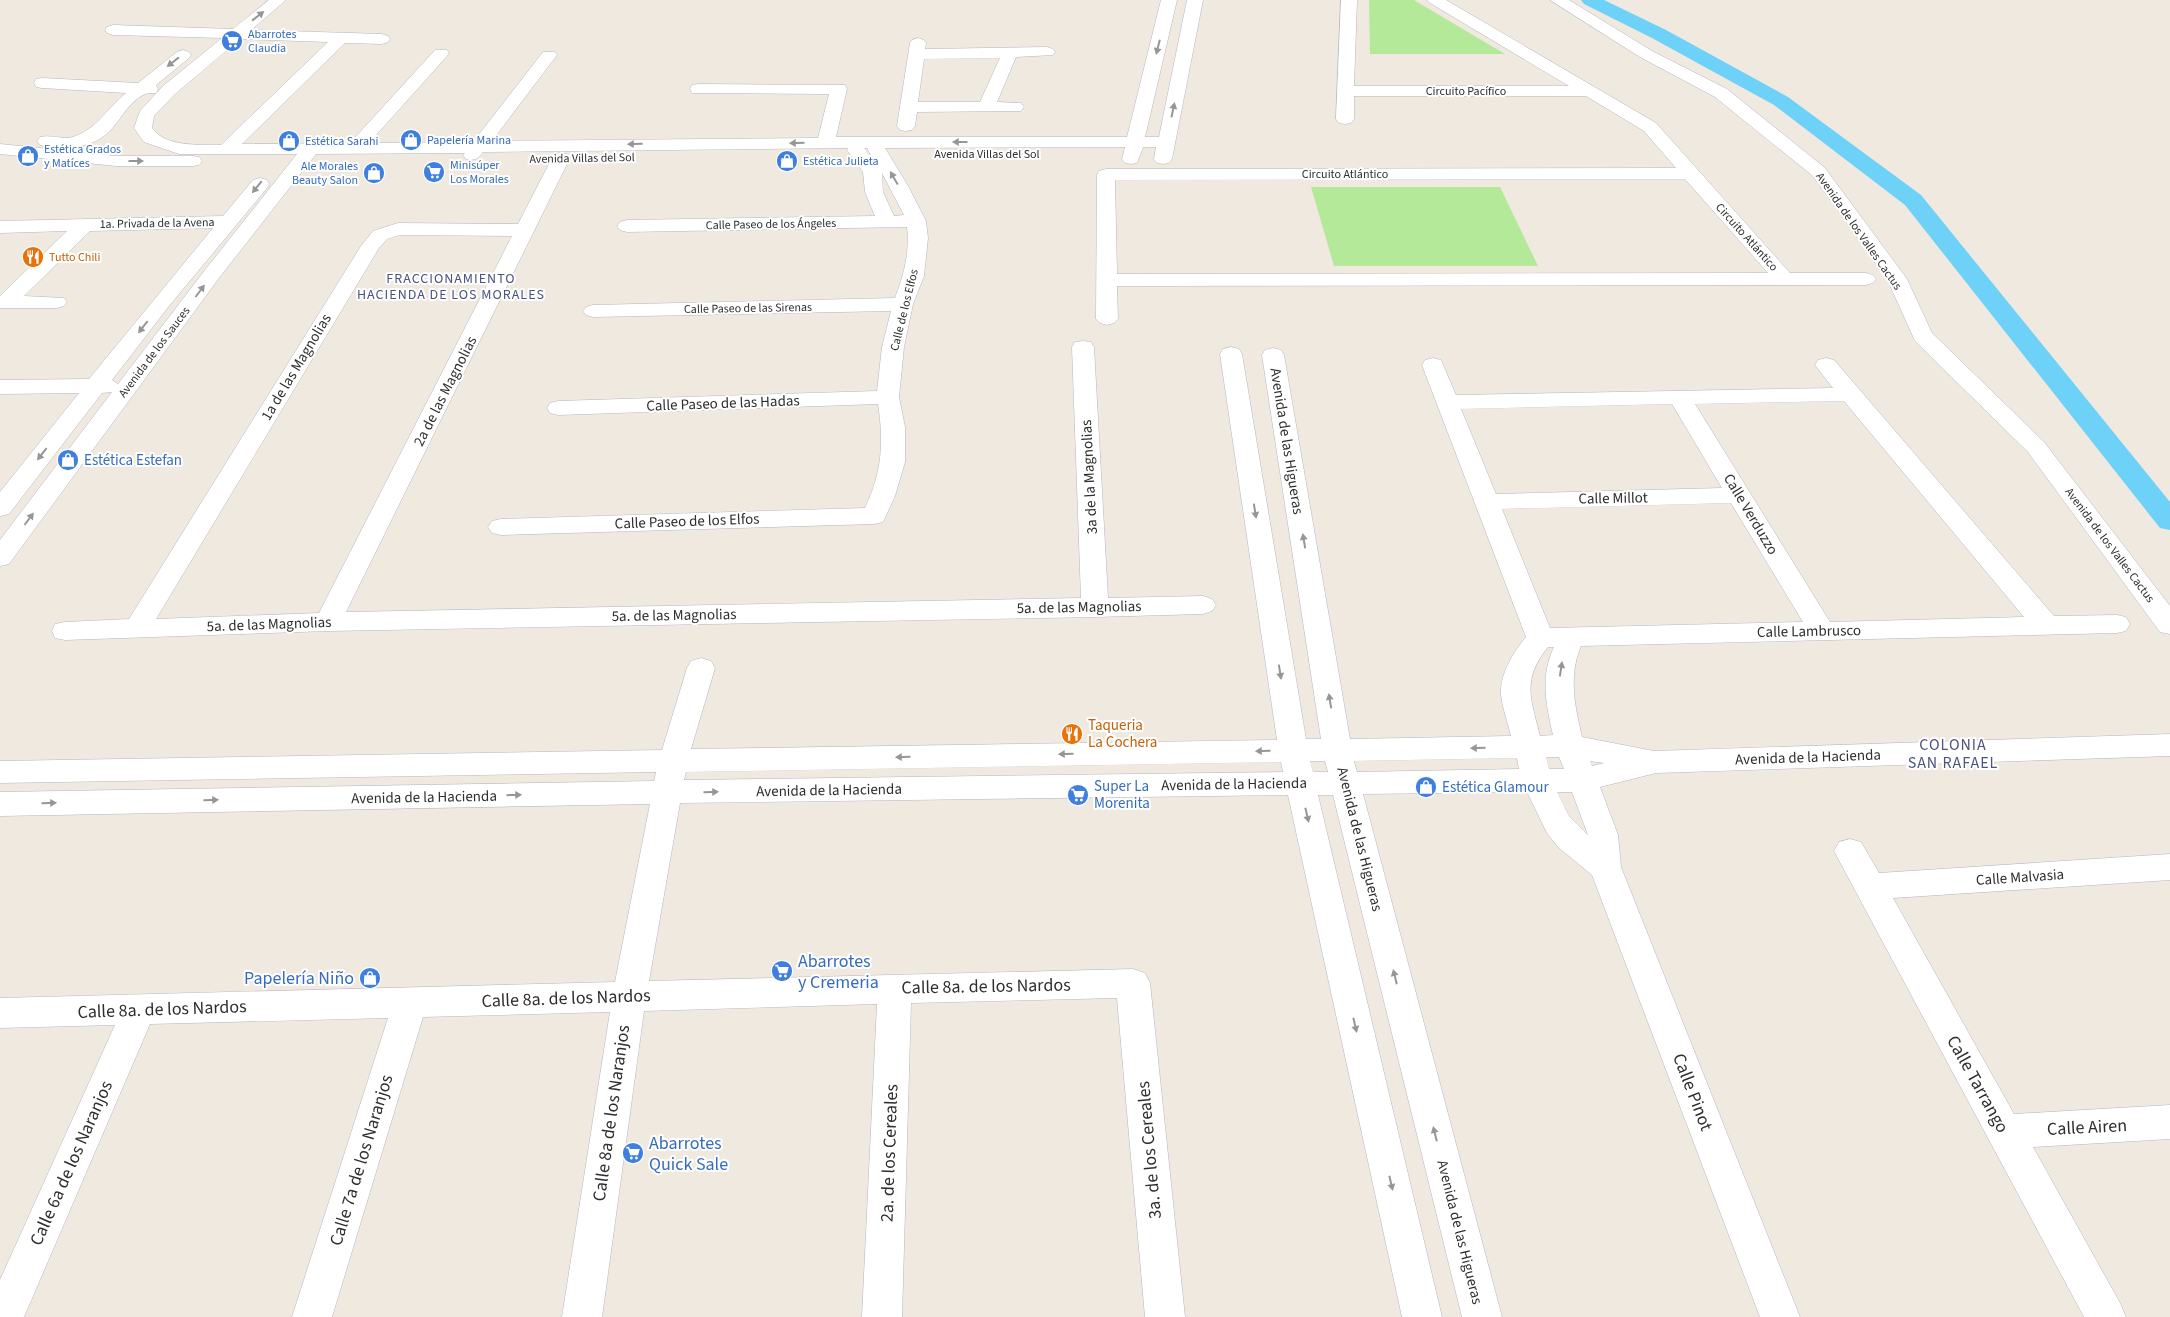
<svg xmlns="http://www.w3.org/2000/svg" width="2170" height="1317" font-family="'Source Sans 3',sans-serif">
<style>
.green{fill:#b4e99a}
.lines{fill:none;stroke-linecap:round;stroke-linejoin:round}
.canal{fill:#6ed1f7;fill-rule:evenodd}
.minor-casing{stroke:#b4b6c2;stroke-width:1}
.minor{fill:#fff;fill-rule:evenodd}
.oneway{fill:#969696}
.labels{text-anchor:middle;stroke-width:4;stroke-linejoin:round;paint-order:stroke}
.far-shop-label{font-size:12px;fill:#366cbe;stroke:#fff;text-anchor:start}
.far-street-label{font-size:12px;fill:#2e2e2e;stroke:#fff}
.far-food-label{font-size:12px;fill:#c56008;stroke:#fff;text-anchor:start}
.far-neighbourhood-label{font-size:14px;letter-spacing:1px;fill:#4a5382;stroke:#fff}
.street-label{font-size:15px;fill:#2e2e2e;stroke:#fff}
.shop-label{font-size:15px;fill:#366cbe;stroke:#fff;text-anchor:start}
.food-label{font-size:15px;fill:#c56008;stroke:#fff;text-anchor:start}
.neighbourhood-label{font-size:16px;letter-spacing:1px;fill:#4a5382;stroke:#fff}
.near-shop-label{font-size:18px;fill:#366cbe;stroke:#fff;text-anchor:start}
.near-street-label{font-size:18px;fill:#2e2e2e;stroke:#fff}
</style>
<rect width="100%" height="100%" fill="#f0e9e0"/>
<path class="green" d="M 1369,0 L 1414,0 L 1505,54 L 1370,54 Z
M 1311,187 L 1500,187 L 1538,266 L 1334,266 Z"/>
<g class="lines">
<path class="canal" d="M 1581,0 L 1604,0 L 1666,30 L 1788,97 L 1921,195 L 2170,502 L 2170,530 L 2160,528 L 1905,205 L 1774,105 L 1652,38 L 1584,4 Z"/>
<g class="minor-casing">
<path id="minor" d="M 269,0 L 286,0 L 251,30 L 382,34 L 388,36 L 390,39 L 388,42 L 382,44 L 345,43 L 242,144 L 350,143 L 435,50 L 447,50 L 449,53 L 447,56 L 369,143 L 473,142 L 543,52 L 555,52 L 557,55 L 492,141 L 818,138 L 829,94 L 692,93 L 690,89 L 692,85 L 698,84 L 845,85 L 847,89 L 836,137 L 1127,137 L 1161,0 L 1177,0 L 1145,137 L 1159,137 L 1187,0 L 1203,0 L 1172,159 L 1169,163 L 1163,164 L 1157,163 L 1154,159 L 1156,147 L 1143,147 L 1137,163 L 1131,164 L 1125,163 L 1122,159 L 1125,147 L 885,148 L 908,186 L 926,221 L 928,238 L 924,276 L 913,304 L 904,347 L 899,397 L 905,427 L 905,462 L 895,496 L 883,522 L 874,524 L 501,535 L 492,533 L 488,527 L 492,521 L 501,519 L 865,508 C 882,472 884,443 878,404 L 558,415 L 550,413 L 547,408 L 550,403 L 558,401 L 877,391 L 882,347 L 891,311 L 593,317 L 586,315 L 583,311 L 586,307 L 593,305 L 895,298 C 904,275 910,252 907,227 L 627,232 L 620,230 L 617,226 L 620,222 L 627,220 L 875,216 L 865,192 L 863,172 L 847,150 L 848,148 L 483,152 C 478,159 475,161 466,159 L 463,155 L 465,153 L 316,154 L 219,278 L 9,564 L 0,566 L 0,540 L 112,392 L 102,393 L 9,514 L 0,516 L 0,492 L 79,393 L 0,394 L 0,380 L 89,379 L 213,228 L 90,231 L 24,296 L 64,298 L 67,302 L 64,306 L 57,308 L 0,308 L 0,296 L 67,231 L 0,233 L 0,221 L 223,216 L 253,180 L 260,178 L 267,180 L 269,184 L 267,188 L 169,306 L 112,380 L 118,384 L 205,270 L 297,154 L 179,154 L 144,142 L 134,128 L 140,111 L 163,86 L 222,38 L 113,35 L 107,33 L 105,30 L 107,27 L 113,25 L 233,29 ZM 240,39 L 328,42 L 221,145 C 200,144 166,148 152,128 L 154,116 L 175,94 ZM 864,148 L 867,148 L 877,166 ZM 882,173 L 904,215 L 894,216 L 883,192 Z
M 1341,0 L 1357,0 L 1354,86 L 1569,86 L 1430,3 L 1427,0 L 1446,0 L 1656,123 L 1790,273 L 1866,273 L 1873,275 L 1876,279 L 1873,283 L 1866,285 L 1117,286 L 1118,319 L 1114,323 L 1107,325 L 1100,323 L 1096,319 L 1097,175 L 1099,171 L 1106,169 L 1676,168 L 1644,131 L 1586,96 L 1354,96 L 1354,119 L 1351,123 L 1345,124 L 1339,123 L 1336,119 ZM 1685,179 L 1768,273 L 1117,274 L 1115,180 Z
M 1550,0 L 1569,0 L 1652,51 L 1727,89 L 1825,168 L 1907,279 L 1932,333 L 2044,442 L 2170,606 L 2170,634 L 2160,632 L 2028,452 L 1915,341 L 1887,279 L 1813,176 L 1715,97 L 1640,57 Z
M 918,38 L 924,40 L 926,43 L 925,49 L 1047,47 L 1053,49 L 1055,52 L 1053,55 L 1016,57 L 997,102 L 1021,103 L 1024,107 L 1021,111 L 917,112 L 915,126 L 912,130 L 906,131 L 900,130 L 897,126 L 910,43 L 912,40 ZM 1000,58 L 980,102 L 918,102 L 924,59 Z
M 183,50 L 189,52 L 191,55 L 189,58 L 156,85 L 158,89 L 156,93 C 153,93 147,93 145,94 C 126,103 119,125 104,136 C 86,149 60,150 40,145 L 37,141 L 40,137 C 49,135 58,138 67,138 C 93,135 107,108 126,93 L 42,88 L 36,87 L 34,83 L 36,79 L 42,78 L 138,83 L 177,52 Z
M 0,144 L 116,156 L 193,156 L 199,157 L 202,161 L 199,165 L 193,166 L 116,166 L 0,154 Z
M 561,153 L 567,154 L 570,158 L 346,612 L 1081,598 L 1072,347 L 1075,342 L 1083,341 L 1091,342 L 1094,347 L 1108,598 L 1203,596 L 1212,599 L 1216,605 L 1212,611 L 1203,614 L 1095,617 L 328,631 L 65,640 L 55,638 L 52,631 L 55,624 L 65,622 L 129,619 L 361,246 L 373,231 L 398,223 L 518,224 L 552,158 L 555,154 ZM 400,235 L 512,236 L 319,613 L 156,619 L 379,248 L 387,239 Z
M 1231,347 L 1239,349 L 1242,354 L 1306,739 L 1321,739 L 1262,355 L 1265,350 L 1273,348 L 1281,350 L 1284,355 L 1350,739 L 1511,736 C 1508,723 1502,707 1501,694 C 1500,674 1514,651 1526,637 L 1422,365 L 1425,360 L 1433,358 L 1441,360 L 1456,395 L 1833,388 L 1815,365 L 1818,360 L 1826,358 L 1834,360 L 2054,616 L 2117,615 L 2126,617 L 2130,624 L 2126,631 L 2117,633 L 1581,646 C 1568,677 1575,706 1582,737 L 1654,751 L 2170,734 L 2170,756 L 1656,773 L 1600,787 L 1618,835 L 1621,867 L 1800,1317 L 1760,1317 L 1592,875 L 1558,847 L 1547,833 L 1527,792 L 1363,794 L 1502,1317 L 1462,1317 L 1333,795 L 1318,795 L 1442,1317 L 1402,1317 L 1288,795 L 680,803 L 649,981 L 1133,969 L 1145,973 L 1150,983 L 1185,1317 L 1145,1317 L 1117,998 L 911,1003 L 902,1317 L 862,1317 L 877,1004 L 644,1011 L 602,1317 L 562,1317 L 610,1012 L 423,1017 L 332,1317 L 292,1317 L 388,1018 L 150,1024 L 24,1317 L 0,1317 L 0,1280 L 115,1025 L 0,1028 L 0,998 L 615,982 L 650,804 L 0,816 L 0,792 L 654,781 L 656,772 L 0,783 L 0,761 L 662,750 L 687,668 L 691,661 L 701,658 L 711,661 L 715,668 L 691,749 L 1277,740 L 1220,354 L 1223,349 ZM 1844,401 L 2024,617 L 1830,622 L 1695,404 ZM 1672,404 L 1722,488 L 1496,494 L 1461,409 ZM 1731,503 L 1803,622 L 1550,628 L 1502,509 ZM 1548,647 L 1554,647 C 1540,676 1546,705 1553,735 L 1540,736 C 1531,699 1521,680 1548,647 ZM 1546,757 L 1559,757 L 1564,769 L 1549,769 ZM 1517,758 L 1519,769 L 1357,772 L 1354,761 ZM 1310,761 L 1325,761 L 1328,772 L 1313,772 ZM 1590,761 L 1604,763 L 1592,766 ZM 1281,762 L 1283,772 L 684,780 L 686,772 ZM 1557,792 L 1572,792 L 1588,835 L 1569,816 Z
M 1850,839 L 1861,842 L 1879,873 L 2170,854 L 2170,880 L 1893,898 L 2014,1114 L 2170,1105 L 2170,1139 L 2033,1147 L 2120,1303 L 2126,1317 L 2084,1317 L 1834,851 L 1839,842 Z"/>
</g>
<use href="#minor" class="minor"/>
</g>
<defs><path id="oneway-solid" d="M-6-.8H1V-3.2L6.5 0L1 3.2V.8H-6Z" transform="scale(1.25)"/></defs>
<g class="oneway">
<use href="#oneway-solid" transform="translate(258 16) rotate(-38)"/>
<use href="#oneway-solid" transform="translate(1158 47) rotate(104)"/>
<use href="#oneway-solid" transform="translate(173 62) rotate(142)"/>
<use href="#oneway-solid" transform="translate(1173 110) rotate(-78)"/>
<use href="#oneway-solid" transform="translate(960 142) rotate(-180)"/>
<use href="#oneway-solid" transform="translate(797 143) rotate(179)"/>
<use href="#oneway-solid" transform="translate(635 144) rotate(179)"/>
<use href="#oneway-solid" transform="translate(136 161)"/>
<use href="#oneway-solid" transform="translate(894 178) rotate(-120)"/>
<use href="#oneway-solid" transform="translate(257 187) rotate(129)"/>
<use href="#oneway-solid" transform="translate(200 291) rotate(-53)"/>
<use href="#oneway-solid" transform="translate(143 327) rotate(128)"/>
<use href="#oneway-solid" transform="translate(42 454) rotate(128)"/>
<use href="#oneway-solid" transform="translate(1255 511) rotate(81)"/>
<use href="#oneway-solid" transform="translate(29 519) rotate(-53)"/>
<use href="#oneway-solid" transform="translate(1304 541) rotate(-99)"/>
<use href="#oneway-solid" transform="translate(1561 669) rotate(-81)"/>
<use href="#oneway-solid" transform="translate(1280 672) rotate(81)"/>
<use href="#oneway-solid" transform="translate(1330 701) rotate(-99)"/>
<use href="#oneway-solid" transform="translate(1478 748) rotate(179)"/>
<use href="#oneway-solid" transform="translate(1263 751) rotate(179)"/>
<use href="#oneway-solid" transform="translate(1066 754) rotate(179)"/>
<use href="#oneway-solid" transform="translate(903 757) rotate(179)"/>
<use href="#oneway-solid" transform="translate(711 792) rotate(-1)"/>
<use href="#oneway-solid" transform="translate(514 795) rotate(-1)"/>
<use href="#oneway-solid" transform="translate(211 800) rotate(-1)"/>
<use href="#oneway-solid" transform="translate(49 803) rotate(-1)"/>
<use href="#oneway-solid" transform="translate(1307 815) rotate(77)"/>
<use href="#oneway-solid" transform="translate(1395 977) rotate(-104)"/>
<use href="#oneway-solid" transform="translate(1355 1025) rotate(77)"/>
<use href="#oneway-solid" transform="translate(1435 1134) rotate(-104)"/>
<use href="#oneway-solid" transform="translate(1391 1183) rotate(77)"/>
</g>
<defs>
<g id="supermarket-disc" transform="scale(1.125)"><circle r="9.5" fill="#3f7fe0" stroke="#fff"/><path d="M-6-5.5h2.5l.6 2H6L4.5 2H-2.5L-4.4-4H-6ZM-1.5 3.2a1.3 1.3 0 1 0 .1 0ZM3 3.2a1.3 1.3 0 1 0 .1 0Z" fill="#fff"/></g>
<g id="shop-disc" transform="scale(1.125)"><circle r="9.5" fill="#3f7fe0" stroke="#fff"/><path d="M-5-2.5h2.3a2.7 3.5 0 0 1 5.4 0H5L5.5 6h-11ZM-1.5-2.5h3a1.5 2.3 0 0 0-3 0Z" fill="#fff"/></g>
<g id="restaurant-disc" transform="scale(1.125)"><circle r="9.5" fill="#e8710a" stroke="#fff"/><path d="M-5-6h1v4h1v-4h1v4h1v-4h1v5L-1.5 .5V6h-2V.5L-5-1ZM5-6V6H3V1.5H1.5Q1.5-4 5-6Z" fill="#fff"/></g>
</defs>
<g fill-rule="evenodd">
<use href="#supermarket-disc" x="232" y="41"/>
<use href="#shop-disc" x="411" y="140"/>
<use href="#shop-disc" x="289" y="141"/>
<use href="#shop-disc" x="28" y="156"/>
<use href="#shop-disc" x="787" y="161"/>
<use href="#supermarket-disc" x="434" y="172"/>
<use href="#shop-disc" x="374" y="173"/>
<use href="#restaurant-disc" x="33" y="257"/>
<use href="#shop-disc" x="68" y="460"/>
<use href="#restaurant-disc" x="1072" y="734"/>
<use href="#shop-disc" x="1426" y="787"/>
<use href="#supermarket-disc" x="1078" y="795"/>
<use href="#supermarket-disc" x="782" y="971"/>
<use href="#shop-disc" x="370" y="978"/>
<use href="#supermarket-disc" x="633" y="1153"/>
</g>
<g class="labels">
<g class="far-shop-label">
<text x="248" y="38">Abarrotes<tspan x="248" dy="14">Claudia</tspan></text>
<text x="427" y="144">Papelería Marina</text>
<text x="305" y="145">Estética Sarahi</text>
<text x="44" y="153">Estética Grados<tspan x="44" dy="14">y Matíces</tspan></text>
<text x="803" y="165">Estética Julieta</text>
<text x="450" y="169">Minisúper<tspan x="450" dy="14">Los Morales</tspan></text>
<text x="358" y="170" text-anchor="end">Ale Morales<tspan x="358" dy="14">Beauty Salon</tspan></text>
</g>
<g class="far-street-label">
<text x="1466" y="95">Circuito Pacífico</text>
<text x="987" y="158">Avenida Villas del Sol</text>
<text transform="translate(582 158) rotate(-1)" y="4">Avenida Villas del Sol</text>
<text x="1345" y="178">Circuito Atlántico</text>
<text transform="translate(157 223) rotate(-1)" y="4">1a. Privada de la Avena</text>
<text transform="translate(771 224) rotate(-1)" y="4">Calle Paseo de los Ángeles</text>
<text transform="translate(1859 231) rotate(55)" y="4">Avenida de los Valles Cactus</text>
<text transform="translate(1747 237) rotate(48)" y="4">Circuito Atlántico</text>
<text transform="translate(748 308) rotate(-1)" y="4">Calle Paseo de las Sirenas</text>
<text transform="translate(904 310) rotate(-76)" y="4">Calle de los Elfos</text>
<text transform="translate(154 352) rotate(-53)" y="4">Avenida de los Sauces</text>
<text transform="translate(2110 545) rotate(53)" y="4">Avenida de los Valles Cactus</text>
</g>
<g class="far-food-label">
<text x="49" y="261">Tutto Chili</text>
</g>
<g class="far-neighbourhood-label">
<text x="451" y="283">FRACCIONAMIENTO<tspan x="451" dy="16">HACIENDA DE LOS MORALES</tspan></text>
</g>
<g class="street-label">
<text transform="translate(296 367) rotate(-59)" y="5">1a de las Magnolias</text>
<text transform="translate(445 391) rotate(-63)" y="5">2a de las Magnolias</text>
<text transform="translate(723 403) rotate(-2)" y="5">Calle Paseo de las Hadas</text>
<text transform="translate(1287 441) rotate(81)" y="5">Avenida de las Higueras</text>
<text transform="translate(1089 477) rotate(-93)" y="5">3a de la Magnolias</text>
<text transform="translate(1613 498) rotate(-1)" y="5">Calle Millot</text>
<text transform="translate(1751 514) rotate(59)" y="5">Calle Verduzzo</text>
<text transform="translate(687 521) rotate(-2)" y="5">Calle Paseo de los Elfos</text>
<text transform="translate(1079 607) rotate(-1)" y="5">5a. de las Magnolias</text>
<text transform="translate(674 615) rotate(-1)" y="5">5a. de las Magnolias</text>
<text transform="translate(269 624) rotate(-2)" y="5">5a. de las Magnolias</text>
<text transform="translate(1809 631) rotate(-1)" y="5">Calle Lambrusco</text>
<text transform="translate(1808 757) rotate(-2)" y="5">Avenida de la Hacienda</text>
<text transform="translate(1234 784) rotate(-1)" y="5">Avenida de la Hacienda</text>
<text transform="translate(829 790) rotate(-1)" y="5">Avenida de la Hacienda</text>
<text transform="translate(424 797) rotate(-1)" y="5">Avenida de la Hacienda</text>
<text transform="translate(1360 839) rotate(76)" y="5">Avenida de las Higueras</text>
<text transform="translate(2020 877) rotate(-4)" y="5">Calle Malvasia</text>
<text transform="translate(1460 1232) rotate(76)" y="5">Avenida de las Higueras</text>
</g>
<g class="shop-label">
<text x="84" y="465">Estética Estefan</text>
<text x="1094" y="791">Super La<tspan x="1094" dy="17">Morenita</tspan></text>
<text x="1442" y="792">Estética Glamour</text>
</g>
<g class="food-label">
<text x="1088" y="730">Taqueria<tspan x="1088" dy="17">La Cochera</tspan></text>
</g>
<g class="neighbourhood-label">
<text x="1953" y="750">COLONIA<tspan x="1953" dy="18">SAN RAFAEL</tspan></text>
</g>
<g class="near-shop-label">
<text x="798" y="967">Abarrotes<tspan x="798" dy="21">y Cremeria</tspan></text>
<text x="354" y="984" text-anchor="end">Papelería Niño</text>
<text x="649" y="1149">Abarrotes<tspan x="649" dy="21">Quick Sale</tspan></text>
</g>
<g class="near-street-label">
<text transform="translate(986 986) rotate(-1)" y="6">Calle 8a. de los Nardos</text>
<text transform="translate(566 998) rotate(-2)" y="6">Calle 8a. de los Nardos</text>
<text transform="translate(162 1009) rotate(-2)" y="6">Calle 8a. de los Nardos</text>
<text transform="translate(1978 1084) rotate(61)" y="6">Calle Tarrango</text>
<text transform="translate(1693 1092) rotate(69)" y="6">Calle Pinot</text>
<text transform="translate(611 1113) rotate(-82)" y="6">Calle 8a de los Naranjos</text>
<text transform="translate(2087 1127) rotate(-3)" y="6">Calle Airen</text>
<text transform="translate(1149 1150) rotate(-95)" y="6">3a. de los Cereales</text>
<text transform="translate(889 1153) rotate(-88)" y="6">2a. de los Cereales</text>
<text transform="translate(361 1160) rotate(-73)" y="6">Calle 7a de los Naranjos</text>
<text transform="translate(71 1163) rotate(-66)" y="6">Calle 6a de los Naranjos</text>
</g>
</g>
</svg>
